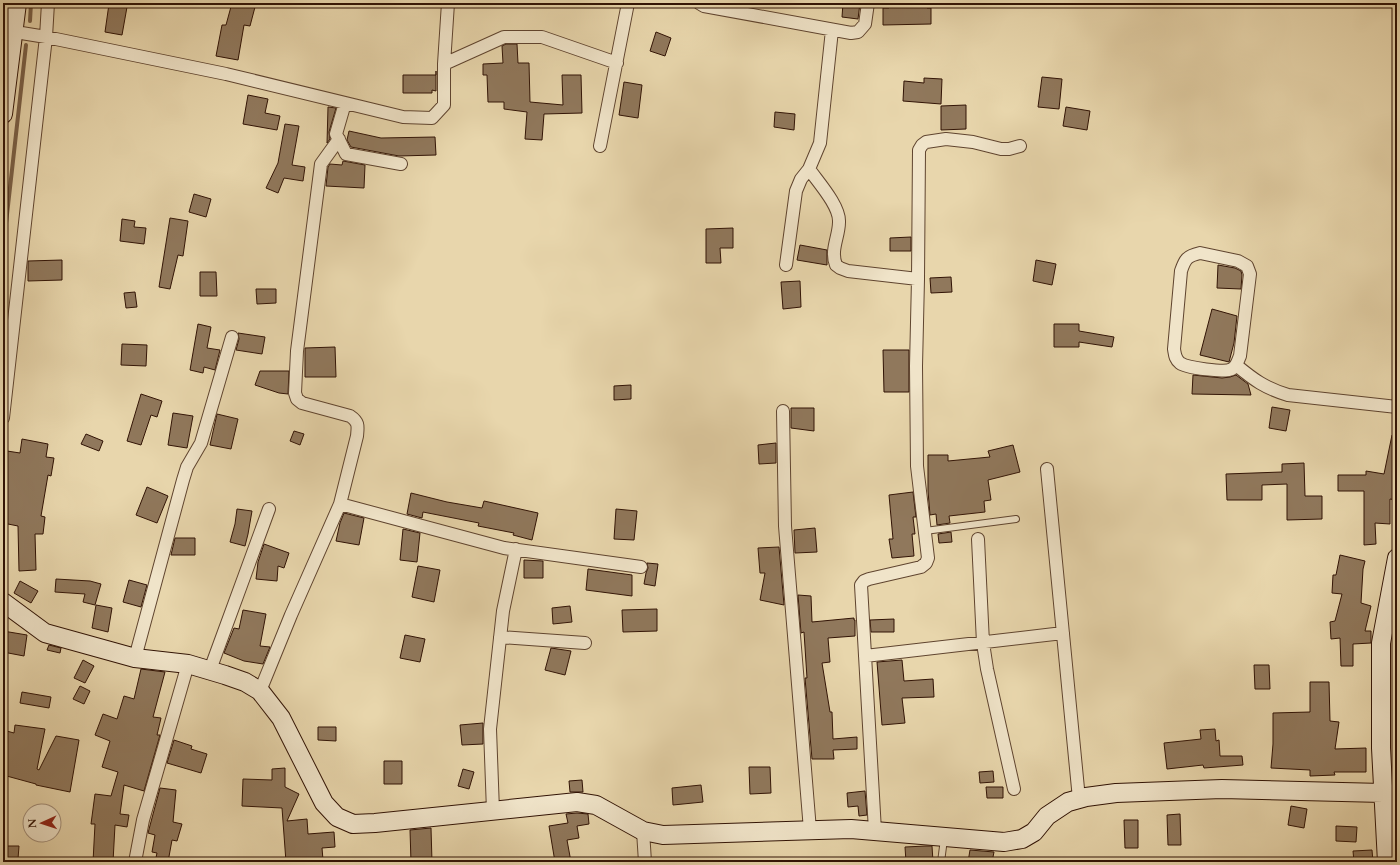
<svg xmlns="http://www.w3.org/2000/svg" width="1400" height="865" font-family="Cardo,serif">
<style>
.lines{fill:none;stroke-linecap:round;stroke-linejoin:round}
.stream{stroke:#7a6047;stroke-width:4}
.building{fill:#90785c;stroke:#311305}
.lane-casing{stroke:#5f442f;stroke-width:8}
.street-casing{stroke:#5f442f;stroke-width:14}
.secondary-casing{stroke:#311305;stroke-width:20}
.lane{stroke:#f0e4c9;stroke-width:6}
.street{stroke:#f0e4c9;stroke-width:12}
.secondary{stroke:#f0e4c9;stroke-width:18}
</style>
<rect width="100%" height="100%" fill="#e8d6ac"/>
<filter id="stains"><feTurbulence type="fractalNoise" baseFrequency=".005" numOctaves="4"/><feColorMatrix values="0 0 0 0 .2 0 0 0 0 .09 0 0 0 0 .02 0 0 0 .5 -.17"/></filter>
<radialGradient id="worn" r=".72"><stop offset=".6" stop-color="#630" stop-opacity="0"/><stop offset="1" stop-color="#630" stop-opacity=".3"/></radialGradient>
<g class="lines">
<path class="stream" d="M 30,21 L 31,3
M 3,250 L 26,45"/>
</g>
<path class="building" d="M 232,3 L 242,3 L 255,7 L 250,26 L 244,25 L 238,60 L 216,56 L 222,25 L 226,25 Z
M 843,3 L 860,3 L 858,19 L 842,17 Z
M 889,3 L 927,3 L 927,8 L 931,8 L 931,24 L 883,25 L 883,8 L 889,8 Z
M 109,4 L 127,7 L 122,35 L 105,32 Z
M 656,32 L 671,38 L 665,56 L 650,51 Z
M 506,44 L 517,44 L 518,63 L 529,63 L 530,102 L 563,105 L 562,75 L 581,75 L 582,113 L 544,114 L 542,140 L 525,139 L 527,112 L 504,109 L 504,102 L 488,102 L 487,75 L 483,75 L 483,64 L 503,63 L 502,46 Z
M 436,71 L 436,91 L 432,90 L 432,93 L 403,93 L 403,75 L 436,75 Z
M 1042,77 L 1062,79 L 1059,109 L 1038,107 Z
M 924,78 L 942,79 L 941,104 L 903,101 L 904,81 L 924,83 Z
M 624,82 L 642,85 L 638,118 L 619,115 Z
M 248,95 L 268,99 L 265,113 L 280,116 L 277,130 L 243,124 Z
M 966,105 L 966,129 L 941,130 L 941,106 Z
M 328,107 L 336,108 L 329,132 L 330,139 L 327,143 Z
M 1066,107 L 1090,111 L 1087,130 L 1063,126 Z
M 775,112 L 795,114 L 794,130 L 774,127 Z
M 285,124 L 299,126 L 292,165 L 305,167 L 303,181 L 284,178 L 278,193 L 266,188 L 278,163 Z
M 349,131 L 381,138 L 435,137 L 436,155 L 399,156 L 351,147 L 347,140 Z
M 343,161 L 365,165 L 364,188 L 326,186 L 328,167 L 330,164 L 342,165 Z
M 194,194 L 211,199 L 206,217 L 189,212 Z
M 170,218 L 188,221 L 183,256 L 178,255 L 170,289 L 159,287 Z
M 122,219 L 135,221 L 134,227 L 146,228 L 144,244 L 120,241 Z
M 733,228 L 733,248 L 720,248 L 721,263 L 706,263 L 706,229 Z
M 911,237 L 911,251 L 890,251 L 890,238 Z
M 800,245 L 827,250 L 827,265 L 797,260 Z
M 62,260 L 62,280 L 28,281 L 28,261 Z
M 1036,260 L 1056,264 L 1052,285 L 1033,281 Z
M 1218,265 L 1235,268 L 1241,271 L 1242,275 L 1241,289 L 1217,288 Z
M 200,272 L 216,272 L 217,296 L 200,296 Z
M 951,277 L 952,292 L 931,293 L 930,278 Z
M 800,281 L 801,307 L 783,309 L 781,282 Z
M 256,289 L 276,289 L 276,303 L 257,304 Z
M 135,292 L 137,307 L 126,308 L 124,293 Z
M 1212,309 L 1237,316 L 1234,343 L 1229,362 L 1200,355 Z
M 198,324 L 211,327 L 207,348 L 220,350 L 215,370 L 204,367 L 203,373 L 190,370 Z
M 1054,324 L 1079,324 L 1079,331 L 1114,337 L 1112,347 L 1079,342 L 1079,347 L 1054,347 Z
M 238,333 L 265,337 L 262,354 L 236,350 L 239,339 Z
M 122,344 L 147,345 L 146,366 L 121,365 Z
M 335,347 L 336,377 L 305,377 L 305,348 Z
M 883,350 L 909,350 L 909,392 L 884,392 Z
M 260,371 L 289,371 L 288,394 L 279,393 L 255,385 Z
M 1193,375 L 1222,378 L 1230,377 L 1236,375 L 1248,384 L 1251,395 L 1192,394 Z
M 631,385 L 631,399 L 614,400 L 614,386 Z
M 141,394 L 162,401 L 157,417 L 151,415 L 141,445 L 127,441 Z
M 1272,407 L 1290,410 L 1286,431 L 1269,428 Z
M 791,408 L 814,408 L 814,431 L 791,428 Z
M 173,413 L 193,416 L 187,448 L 168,445 Z
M 217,414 L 238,419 L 231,449 L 210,445 Z
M 294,431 L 304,434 L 300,445 L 290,441 Z
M 86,434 L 103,441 L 99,451 L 81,444 Z
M 1392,435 L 1397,435 L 1397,500 L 1390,499 L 1390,524 L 1375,523 L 1376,544 L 1364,545 L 1364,491 L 1338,491 L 1338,475 L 1366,475 L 1366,471 L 1384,474 Z
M 22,439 L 48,444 L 46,457 L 54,458 L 51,476 L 48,475 L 41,516 L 45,517 L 43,534 L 35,534 L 36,570 L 19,571 L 18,526 L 3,523 L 3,463 L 5,463 L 7,451 L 20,453 Z
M 776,443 L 776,463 L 759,464 L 758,445 Z
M 1013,445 L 1020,472 L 988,480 L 991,500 L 984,501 L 985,512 L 949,516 L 950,523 L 937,525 L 936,514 L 930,515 L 928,491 L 928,455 L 948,455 L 948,461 L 990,457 L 988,451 Z
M 1304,463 L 1305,496 L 1322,496 L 1322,519 L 1287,520 L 1287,484 L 1262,485 L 1262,500 L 1227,500 L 1226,474 L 1282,472 L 1282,464 Z
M 147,487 L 168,496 L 157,523 L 136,515 Z
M 913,492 L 916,517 L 913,517 L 915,534 L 912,534 L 914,556 L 892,558 L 889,539 L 893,539 L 889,495 Z
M 411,493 L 447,502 L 482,508 L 484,501 L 538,513 L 532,540 L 513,535 L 514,533 L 478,526 L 479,523 L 423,512 L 422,518 L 407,514 Z
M 237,509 L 252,511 L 248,534 L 245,546 L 230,542 L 235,524 Z
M 616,509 L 637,511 L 634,540 L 614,539 Z
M 344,513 L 364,518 L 359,545 L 336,541 L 340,523 Z
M 815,528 L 817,552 L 795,553 L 794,530 Z
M 403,529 L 420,533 L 417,562 L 400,560 Z
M 951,532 L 952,542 L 939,543 L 938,534 Z
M 175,538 L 195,538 L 195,555 L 171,555 Z
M 264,544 L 289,553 L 284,568 L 278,566 L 277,581 L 256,579 L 258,562 Z
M 779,547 L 783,593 L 784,605 L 760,600 L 765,573 L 760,573 L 758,548 Z
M 1340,555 L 1365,561 L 1363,569 L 1361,603 L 1371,606 L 1365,631 L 1371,631 L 1371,643 L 1353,644 L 1353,666 L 1341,666 L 1340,638 L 1331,639 L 1330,622 L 1335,621 L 1342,594 L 1332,593 L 1333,575 L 1336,575 Z
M 524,560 L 543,561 L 543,578 L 524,578 Z
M 647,563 L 658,564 L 655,586 L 644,584 L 646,573 L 648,568 Z
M 418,566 L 440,570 L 434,602 L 412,597 Z
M 588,569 L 632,575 L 632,596 L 586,590 Z
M 56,579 L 90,581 L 101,584 L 95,605 L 83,602 L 85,594 L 55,592 Z
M 129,580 L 147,585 L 141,607 L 123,602 Z
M 20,581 L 38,591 L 31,603 L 14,593 Z
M 798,595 L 811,596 L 812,622 L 854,618 L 854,620 L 855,620 L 855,636 L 828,638 L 830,662 L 822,663 L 830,712 L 832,712 L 833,739 L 857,737 L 857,749 L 833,750 L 834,759 L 812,759 L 805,678 L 807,678 L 804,632 L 801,633 Z
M 96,605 L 112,608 L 108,632 L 92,628 Z
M 570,606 L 572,622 L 553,624 L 552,608 Z
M 657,609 L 657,631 L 623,632 L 622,610 Z
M 243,610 L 266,614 L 260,646 L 270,647 L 263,664 L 244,661 L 224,653 L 234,628 L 239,629 Z
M 894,619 L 894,632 L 871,632 L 870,620 Z
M 3,631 L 27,635 L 24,656 L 3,652 Z
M 405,635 L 425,639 L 420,662 L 400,658 Z
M 49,645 L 61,648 L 60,653 L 47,650 Z
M 551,648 L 571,651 L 565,675 L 545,670 Z
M 83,660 L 94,666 L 85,683 L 74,678 Z
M 902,660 L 904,681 L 933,679 L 934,697 L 902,698 L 905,723 L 882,725 L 877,662 Z
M 1254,665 L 1269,665 L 1270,689 L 1255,689 Z
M 141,669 L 165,672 L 153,717 L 161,718 L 157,735 L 160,735 L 144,791 L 124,785 L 120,814 L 129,815 L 127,827 L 115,825 L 113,862 L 93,862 L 95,824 L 91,824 L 95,794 L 111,796 L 118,772 L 102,767 L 110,741 L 95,735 L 103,714 L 117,719 L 124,696 L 134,699 Z
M 1310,682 L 1329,682 L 1330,721 L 1339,722 L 1335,749 L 1366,748 L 1366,772 L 1334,772 L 1335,775 L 1310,776 L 1310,770 L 1271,768 L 1273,744 L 1273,713 L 1310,712 Z
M 80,686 L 90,691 L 84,704 L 73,699 Z
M 22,692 L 51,697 L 49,708 L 20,703 Z
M 483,723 L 483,744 L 462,745 L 460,725 Z
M 15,725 L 45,729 L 37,769 L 39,770 L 56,736 L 79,740 L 70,792 L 36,785 L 36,784 L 3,775 L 3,730 L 14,733 Z
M 318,727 L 336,727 L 336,741 L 318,740 Z
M 1215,729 L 1216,741 L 1219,740 L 1220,756 L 1242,756 L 1243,765 L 1204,768 L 1203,765 L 1167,769 L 1164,743 L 1201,739 L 1200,730 Z
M 174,740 L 192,746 L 191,749 L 207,754 L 201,773 L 167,763 Z
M 384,761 L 402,761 L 402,784 L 384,784 Z
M 749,767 L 770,767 L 771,793 L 750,794 Z
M 285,768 L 285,787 L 299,794 L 287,821 L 307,819 L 308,834 L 334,832 L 335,847 L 322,848 L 323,860 L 286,862 L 282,808 L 242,806 L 243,779 L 272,780 L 272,769 Z
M 463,769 L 474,772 L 469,789 L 458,786 Z
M 993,771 L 994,782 L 980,783 L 979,772 Z
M 582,780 L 583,792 L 570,792 L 569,781 Z
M 701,785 L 703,802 L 673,805 L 672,788 Z
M 986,787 L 1003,787 L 1003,798 L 987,798 Z
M 160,788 L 176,790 L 173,822 L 182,824 L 177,841 L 172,840 L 168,862 L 155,862 L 157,853 L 152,852 L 155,835 L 148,833 Z
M 865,791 L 867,815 L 859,816 L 858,806 L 848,807 L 847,793 Z
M 1291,806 L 1307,809 L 1304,828 L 1288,825 Z
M 577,813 L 588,814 L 589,824 L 577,826 L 579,838 L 567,840 L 571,862 L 555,862 L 549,826 L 568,823 L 566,814 Z
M 1180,814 L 1181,845 L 1168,845 L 1167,815 Z
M 1124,820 L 1138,820 L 1138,848 L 1125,848 Z
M 1336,826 L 1357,827 L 1356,842 L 1336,841 Z
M 431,828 L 432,862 L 411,862 L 410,830 Z
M 6,846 L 19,846 L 18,859 L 6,859 Z
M 926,846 L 932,846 L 933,862 L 906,862 L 905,847 Z
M 970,850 L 994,852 L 992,862 L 968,862 Z
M 1372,850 L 1373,862 L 1354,862 L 1353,851 Z"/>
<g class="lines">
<g class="lane-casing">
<path id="lane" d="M 925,531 L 1016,519
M 941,862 L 944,839"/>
</g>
<g class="street-casing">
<path id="street" d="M 699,3 L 704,6 L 851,33 L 858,32 L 865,24 L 868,3
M 3,30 L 46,37 L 226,74 L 403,117 L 432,118 L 444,105 L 444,64 L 448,3
M 444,64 L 504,37 L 542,37 L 617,63
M 345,103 L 336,134 L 346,154 L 401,164
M 600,146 L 628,3
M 809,169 C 818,182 840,206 839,222 C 839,237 830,250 836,265 L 840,268 L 848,271 L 918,279
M 1200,253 L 1238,261 L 1247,266 L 1250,274 L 1240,356 C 1238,360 1237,366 1232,369 C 1225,373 1187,368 1180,363 C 1175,359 1175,355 1174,349 L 1181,271 C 1185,259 1187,256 1200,253 Z
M 786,265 L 796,191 L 801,179 L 809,169 L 820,143 L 832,30
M 1236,365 C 1254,380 1265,388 1288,395 L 1397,407
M 783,411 L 785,526 L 810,830
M 3,418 L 46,37 L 48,3
M 1047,469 L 1079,799
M 340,504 L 504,548 L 641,567
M 978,539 L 983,643 L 987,669 L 1014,789
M 500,637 L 585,643
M 865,656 L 1063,633
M 135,658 L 183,480 L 187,467 L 201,443 L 232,337
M 210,670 L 269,509
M 260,691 L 291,615 L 340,504 L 357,436 C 358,426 359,422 350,416 L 302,403 L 297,399 L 295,393 L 297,351 L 321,164 L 339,139
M 493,811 L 490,729 L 503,611 L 516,549
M 643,831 L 645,862
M 875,831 L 861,585 L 864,581 L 869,579 L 921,567 L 926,563 L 928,558 L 917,466 L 916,366 L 918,279 L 919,150 L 922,145 L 926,142 L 946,139 L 973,142 L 1001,149 L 1009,149 L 1020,146
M 135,862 L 143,820 L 188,664"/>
</g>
<g class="secondary-casing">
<path id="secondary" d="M 3,114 L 17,3
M 3,602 L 45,633 L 135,658 L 188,664 L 225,675 L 245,682 L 260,691 L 281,718 L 324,803 L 337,817 L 353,824 L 375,823 L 577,802 L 596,805 L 643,831 L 663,835 L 851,829 L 1004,842 L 1022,839 L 1034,832 L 1047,816 L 1068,802 L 1086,797 L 1116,793 L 1222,789 L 1383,793
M 1387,862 L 1381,748 L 1381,643 L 1397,558"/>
</g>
<use href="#lane" class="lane"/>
<use href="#street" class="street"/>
<use href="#secondary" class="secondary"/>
</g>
<rect width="1400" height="865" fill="none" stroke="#e8d6ac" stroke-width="16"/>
<rect x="4" y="4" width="1392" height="857" fill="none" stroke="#311305" stroke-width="2"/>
<rect x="8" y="8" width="1384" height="849" fill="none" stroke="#311305"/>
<g transform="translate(42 823) rotate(267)"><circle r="19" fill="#f0e4c9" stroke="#a4907b"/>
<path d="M0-3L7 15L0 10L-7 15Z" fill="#8f2418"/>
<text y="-6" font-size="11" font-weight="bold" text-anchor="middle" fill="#311305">N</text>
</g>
<rect width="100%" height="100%" filter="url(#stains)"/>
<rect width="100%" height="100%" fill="url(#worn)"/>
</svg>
